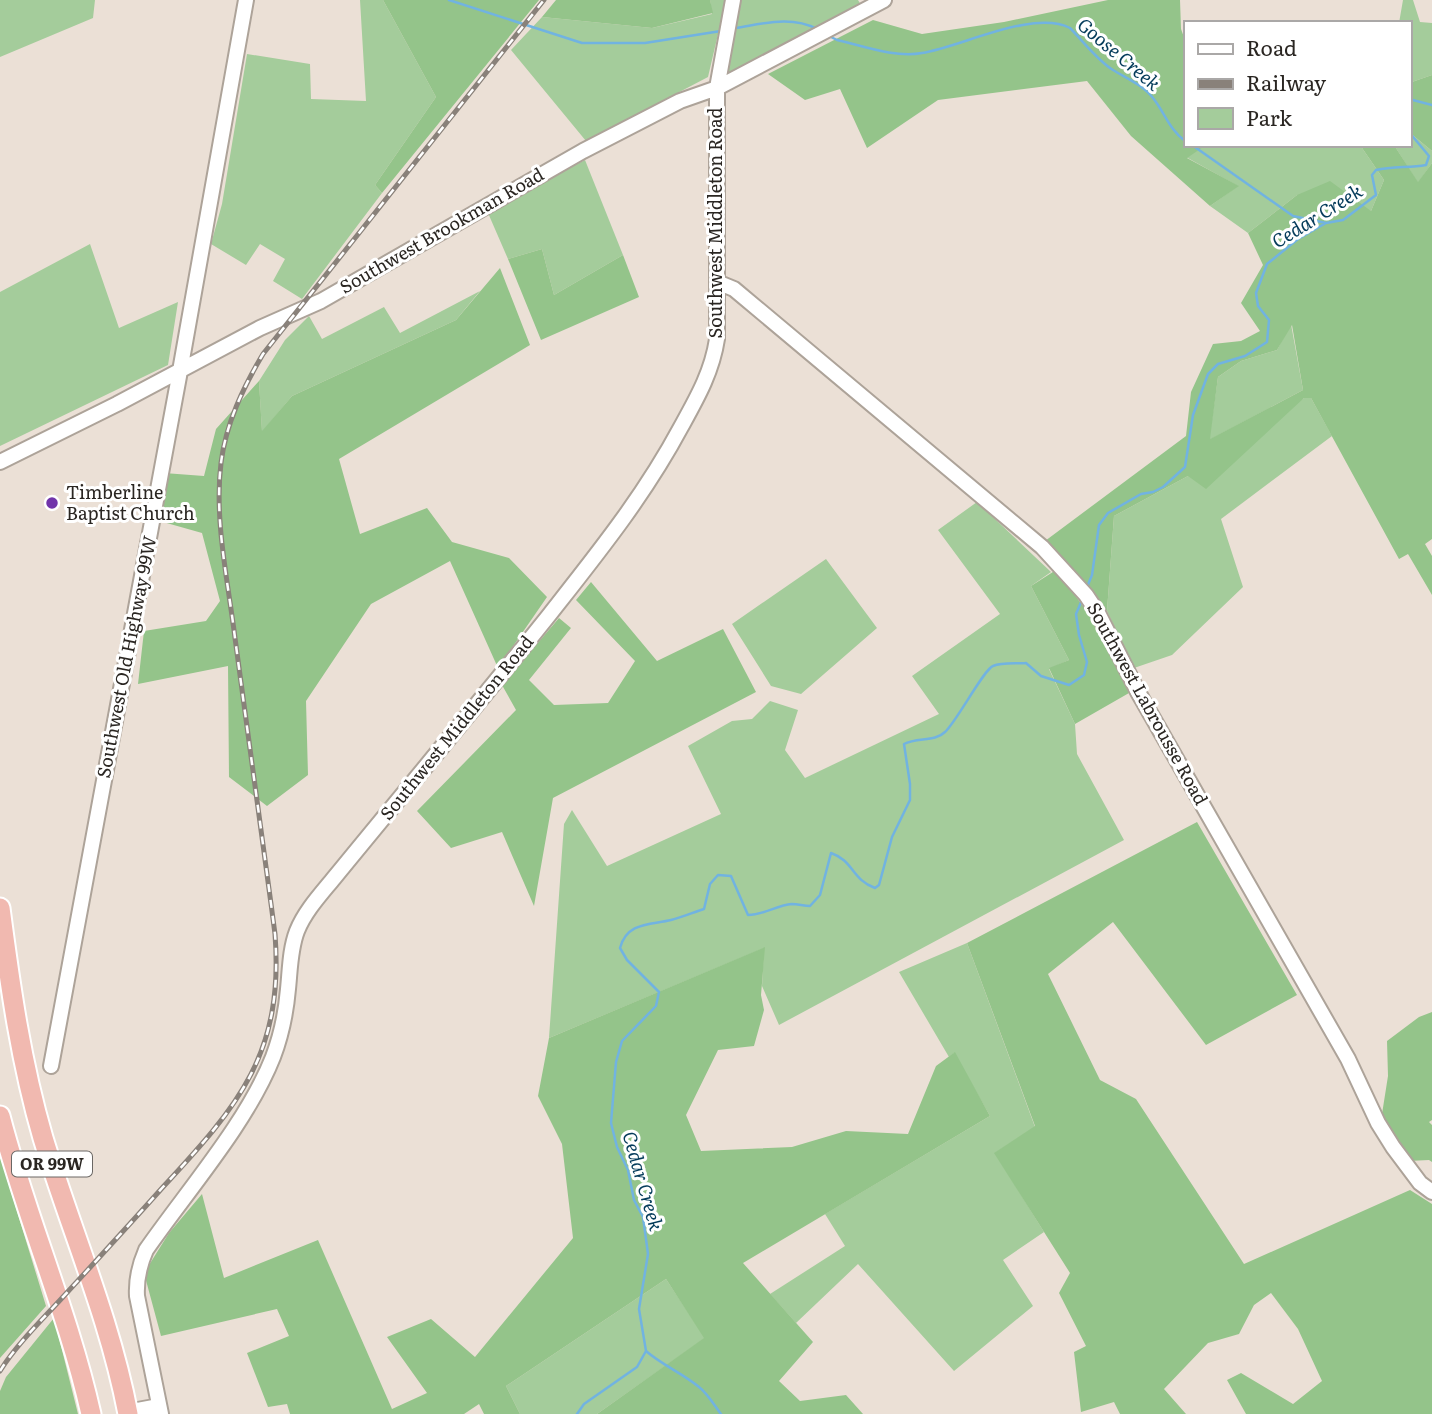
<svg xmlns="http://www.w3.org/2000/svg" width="1432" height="1414" font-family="Literata,serif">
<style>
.green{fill:#a4cc9b}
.forest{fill:#94c48a;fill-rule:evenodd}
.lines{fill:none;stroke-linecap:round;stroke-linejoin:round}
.stream{stroke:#71b3e1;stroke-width:2.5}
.minor-casing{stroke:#ada399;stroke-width:18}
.highway-casing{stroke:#fff;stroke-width:23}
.minor{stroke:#fff;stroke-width:14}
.highway{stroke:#f1b9b0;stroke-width:19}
.rail-casing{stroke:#89817a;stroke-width:5}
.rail{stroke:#fff;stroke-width:2.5;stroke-dasharray:8;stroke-linecap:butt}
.poi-dot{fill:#7134aa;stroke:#fff;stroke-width:2.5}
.labels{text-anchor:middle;stroke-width:6;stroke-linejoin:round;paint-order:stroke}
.shield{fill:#fff;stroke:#6a6764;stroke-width:2}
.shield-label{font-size:16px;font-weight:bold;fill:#2a2622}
.street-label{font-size:18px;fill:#2a2622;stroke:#fff}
.poi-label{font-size:18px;fill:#2a2622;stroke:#fff;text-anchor:start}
.water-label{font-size:19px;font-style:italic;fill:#043b5a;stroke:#fff}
</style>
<rect width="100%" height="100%" fill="#ebe0d6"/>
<path class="green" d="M 0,0 L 95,0 L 93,18 L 0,57 Z
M 360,0 L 383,0 L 436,97 L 375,185 L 382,193 L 302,299 L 273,281 L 285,259 L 260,244 L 246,265 L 211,244 L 222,204 L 247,54 L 310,64 L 311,99 L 366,101 Z
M 710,0 L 726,0 L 708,77 L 586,141 L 511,50 L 542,17 L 652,28 L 712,14 Z
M 738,0 L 858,0 L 861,5 L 731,76 L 725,69 Z
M 1403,0 L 1413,0 L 1420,22 L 1432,23 L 1432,75 L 1409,83 L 1409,23 L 1399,23 Z
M 1409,132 L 1432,151 L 1432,163 L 1418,183 L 1394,145 L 1409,145 Z
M 1206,145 L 1360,145 L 1384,180 L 1371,211 L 1297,195 L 1248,233 L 1210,206 L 1238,186 L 1186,157 Z
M 585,160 L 623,255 L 554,295 L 542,249 L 508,259 L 488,213 L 499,205 Z
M 90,244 L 119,328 L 178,302 L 168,365 L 0,446 L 0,292 Z
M 480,291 L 456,320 L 292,396 L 262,432 L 259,381 L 285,340 L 309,316 L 322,339 L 384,307 L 400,333 Z
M 1291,324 L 1303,390 L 1209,440 L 1218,377 L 1241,361 L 1277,350 Z
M 1304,398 L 1311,398 L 1332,436 L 1221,519 L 1243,587 L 1172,655 L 1134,668 L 1107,611 L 1114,516 L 1188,476 Z
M 977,502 L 1051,572 L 1031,586 L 1069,660 L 1049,669 L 1075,724 L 1077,754 L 1124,840 L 779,1025 L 762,986 L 764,948 L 549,1038 L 564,824 L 572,810 L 607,866 L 721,814 L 688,746 L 732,721 L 752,719 L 770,701 L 798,710 L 785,750 L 805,778 L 939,714 L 912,676 L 1000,614 L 938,530 Z
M 826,559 L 877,628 L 801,694 L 771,686 L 732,624 Z
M 967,943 L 1035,1127 L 995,1153 L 1044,1232 L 1003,1260 L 1033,1306 L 954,1371 L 858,1264 L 796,1323 L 770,1294 L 845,1246 L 825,1214 L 990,1116 L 954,1053 L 949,1057 L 899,972 Z
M 666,1279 L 705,1338 L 597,1414 L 520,1414 L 506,1386 Z"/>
<path class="forest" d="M 383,0 L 539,0 L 382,193 L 375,185 L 436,97 Z
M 556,0 L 710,0 L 713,13 L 652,28 L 542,17 Z
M 1108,0 L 1180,0 L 1181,29 L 1185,40 L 1185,145 L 1206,145 L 1187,158 L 1239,186 L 1210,206 L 1131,136 L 1087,81 L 938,100 L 867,148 L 840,89 L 805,100 L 768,74 L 873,20 L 922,34 L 1004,22 Z
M 1432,75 L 1432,151 L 1409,132 L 1409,83 Z
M 1360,145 L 1394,145 L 1418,182 L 1432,163 L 1432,539 L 1425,544 L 1432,556 L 1432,595 L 1408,554 L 1399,559 L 1311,398 L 1304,398 L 1206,489 L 1188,476 L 1114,516 L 1107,611 L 1045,541 L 1186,436 L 1191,392 L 1213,344 L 1241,341 L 1260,331 L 1241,303 L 1263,265 L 1248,233 L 1297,195 L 1330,181 L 1371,211 L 1384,180 ZM 1292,325 L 1303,390 L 1210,439 L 1218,377 L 1241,361 L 1277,350 Z
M 542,249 L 554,295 L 623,255 L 639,297 L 541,340 L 508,259 Z
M 500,268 L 530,345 L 339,459 L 360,534 L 427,508 L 452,542 L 509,558 L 547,597 L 498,668 L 450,561 L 371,604 L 306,701 L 308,775 L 267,806 L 229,777 L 228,666 L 138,684 L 144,631 L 206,621 L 220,601 L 202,533 L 156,520 L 164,473 L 204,476 L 216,429 L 259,381 L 262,431 L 292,396 L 456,320 Z
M 1056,570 L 1095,622 L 1129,693 L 1075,724 L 1049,668 L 1069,660 L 1031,586 Z
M 591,582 L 657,661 L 723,629 L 756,692 L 553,798 L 534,906 L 502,832 L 451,848 L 417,811 L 516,710 L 502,685 L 559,618 L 571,628 L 529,680 L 554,705 L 608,703 L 635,661 L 576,600 Z
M 1197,822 L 1297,995 L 1206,1045 L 1113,922 L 1048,974 L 1100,1080 L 1136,1099 L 1244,1264 L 1410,1190 L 1432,1204 L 1432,1414 L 1246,1414 L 1227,1380 L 1241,1373 L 1293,1404 L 1322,1381 L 1298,1329 L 1271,1293 L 1254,1305 L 1239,1334 L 1208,1343 L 1164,1389 L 1186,1414 L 1120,1414 L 1114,1402 L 1081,1412 L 1074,1352 L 1086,1346 L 1059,1293 L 1070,1273 L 994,1153 L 1035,1126 L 967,943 Z
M 765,947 L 761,995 L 764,1010 L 754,1046 L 718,1050 L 686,1115 L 701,1151 L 792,1147 L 846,1131 L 908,1134 L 936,1066 L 955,1052 L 990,1116 L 743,1263 L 813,1342 L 779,1381 L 800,1401 L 846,1395 L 863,1414 L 597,1414 L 704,1338 L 666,1279 L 506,1386 L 520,1414 L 484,1414 L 479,1404 L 464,1414 L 290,1414 L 287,1404 L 268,1407 L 247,1353 L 289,1336 L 277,1309 L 161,1336 L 144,1273 L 169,1233 L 202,1194 L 224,1278 L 318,1240 L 392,1409 L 427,1393 L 387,1337 L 431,1319 L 475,1357 L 573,1238 L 562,1144 L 538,1096 L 549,1038 Z
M 1432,1012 L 1432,1120 L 1429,1122 L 1432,1125 L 1432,1162 L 1429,1160 L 1408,1161 L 1382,1114 L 1388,1076 L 1387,1041 L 1419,1017 Z
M 0,1156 L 46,1306 L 0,1358 Z
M 54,1318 L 78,1414 L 0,1414 L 0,1391 L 6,1377 Z"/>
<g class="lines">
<path class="stream" d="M 449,0 L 582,43 L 645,43 L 721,31
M 735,28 C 762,24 791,15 817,29
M 829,36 L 837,40 C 863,46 895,58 922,53 C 961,47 1033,9 1070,28 C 1083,41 1097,60 1113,70 C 1126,78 1143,85 1153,98 C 1165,113 1169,129 1185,141
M 1409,99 L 1432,105
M 1192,145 L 1293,216 L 1326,223
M 1087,587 L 1092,575 L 1099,525 L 1108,513 L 1141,494 L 1153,492 L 1163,487 L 1185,467 L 1193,415 L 1208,374 L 1218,364 L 1245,356 L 1267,342 L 1269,320 L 1258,306 L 1256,293 L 1267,264 L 1298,239 L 1326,223 L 1343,220 L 1376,195 L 1372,175 L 1376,170 C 1393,166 1409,168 1426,165 L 1429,156 L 1409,132
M 646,1351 C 662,1365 682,1373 699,1387 C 708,1394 714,1405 721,1414
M 577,1414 L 584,1404 L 637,1367 L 646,1351 L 639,1309 L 648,1254 L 643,1217 L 634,1200 L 628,1170 L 617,1147 L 611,1123 L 616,1062 L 622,1041 L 656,1006 L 659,992 L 627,960 L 620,948 C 627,922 650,925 671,920 C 683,917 694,912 704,909 L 710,884 L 718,875 L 731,876 L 748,915 C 764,915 777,905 792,904 C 798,904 804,906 810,906 L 820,895 L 831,853 C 854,861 851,879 875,888 L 879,885 L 892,837 L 910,800 L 910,784 L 904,744 C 917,737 935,742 945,732 C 957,721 984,669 993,666 C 1002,662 1016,664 1026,663 L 1041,676 L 1069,685 L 1084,675 L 1087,662 L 1079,635 L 1076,614 L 1082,600"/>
<g class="minor-casing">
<path id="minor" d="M 717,282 L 734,289 L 1042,547 L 1086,595 L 1098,613 L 1138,692 L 1348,1059 L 1378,1123 L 1393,1147 L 1420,1183 L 1432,1192
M 0,462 L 117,404 L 260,328 L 321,301 L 583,151 L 680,101 L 717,88 L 884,0
M 51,1066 L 180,371 L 246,0
M 127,1412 L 159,1406
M 161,1414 L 137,1296 C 136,1279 139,1266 146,1250 C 187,1191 247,1123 273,1057 C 281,1036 286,1012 288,989 C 290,970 290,949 297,931 C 305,911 321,894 334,878 C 406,790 479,703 550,614 C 598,553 644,496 681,427 C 697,398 712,372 717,339 L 717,88 L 733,0"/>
</g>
<g class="highway-casing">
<path id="highway" d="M 0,908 C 10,985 21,1063 43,1138 C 71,1230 110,1319 128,1414
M 0,1116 C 26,1217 68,1312 91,1414"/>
</g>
<use href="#minor" class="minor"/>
<use href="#highway" class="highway"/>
<g class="rail-casing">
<path id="rail" d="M 0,1371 C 17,1344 41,1321 62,1298 C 96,1261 130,1224 163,1187 C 239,1105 284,1053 275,934 C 262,835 248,736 235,638 C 228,581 214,520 221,463 C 226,423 243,388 263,354 L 544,0"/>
</g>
<use href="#rail" class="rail"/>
</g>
<circle class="poi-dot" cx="52" cy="503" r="7"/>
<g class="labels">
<rect class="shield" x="12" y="1151.5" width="80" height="25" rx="5"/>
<g class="shield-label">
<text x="52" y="1170">OR 99W</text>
</g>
<g class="street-label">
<text transform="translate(716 223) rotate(-90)" y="6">Southwest Middleton Road</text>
<text transform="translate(442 231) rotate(-30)" y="6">Southwest Brookman Road</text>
<text transform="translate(127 657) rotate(-79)" y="6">Southwest Old Highway 99W</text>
<text transform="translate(1147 704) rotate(61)" y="6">Southwest Labrousse Road</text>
<text transform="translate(457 728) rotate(-51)" y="6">Southwest Middleton Road</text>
</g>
<g class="poi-label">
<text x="66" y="499">Timberline<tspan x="66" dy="21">Baptist Church</tspan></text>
</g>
<g class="water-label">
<text transform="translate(1119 54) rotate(40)" y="7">Goose Creek</text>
<text transform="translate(1317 216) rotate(-32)" y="7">Cedar Creek</text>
<text transform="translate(643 1181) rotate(74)" y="7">Cedar Creek</text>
</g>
</g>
<rect x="1184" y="21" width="228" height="126" fill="#ffffff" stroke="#aaa8a7" stroke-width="2"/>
<rect x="1198" y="44" width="35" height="10" fill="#ffffff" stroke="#aaa8a7" stroke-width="2"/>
<text x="1246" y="56" font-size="21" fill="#2a2622">Road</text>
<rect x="1198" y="79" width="35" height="10" fill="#89817a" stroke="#aaa8a7" stroke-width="2"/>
<text x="1246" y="91" font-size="21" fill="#2a2622">Railway</text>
<rect x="1198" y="108" width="35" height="21" fill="#a4cc9b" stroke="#aaa8a7" stroke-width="2"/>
<text x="1246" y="126" font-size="21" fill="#2a2622">Park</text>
</svg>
